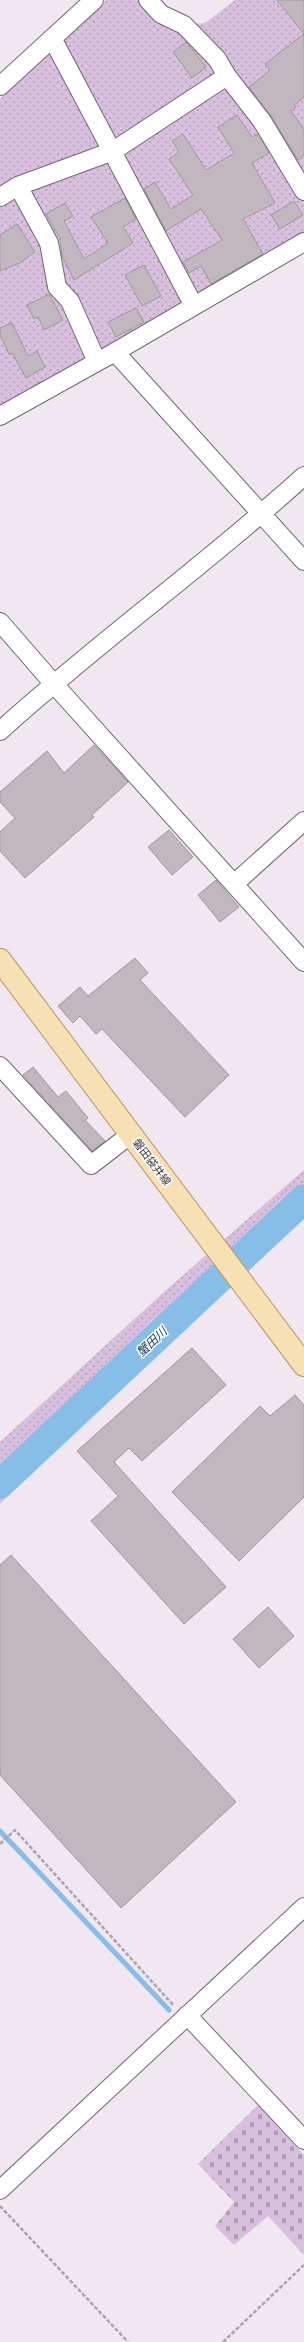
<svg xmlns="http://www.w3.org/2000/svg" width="304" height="2342" font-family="'Times New Roman','Noto Sans JP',serif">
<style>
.grass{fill:url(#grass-dots)}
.cemetery{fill:url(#cemetery-stones)}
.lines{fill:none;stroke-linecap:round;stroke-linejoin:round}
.stream{stroke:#87bee8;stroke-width:5}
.river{stroke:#87bee8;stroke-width:29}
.building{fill:#c1b7bf;stroke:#a0969d}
.minor-casing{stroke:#706871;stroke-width:20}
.major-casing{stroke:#b29866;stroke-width:24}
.path{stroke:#aaa3ab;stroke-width:2.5;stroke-dasharray:4 2;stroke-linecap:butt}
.minor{stroke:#fff;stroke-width:18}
.major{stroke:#f7e0b1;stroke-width:22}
.labels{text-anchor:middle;stroke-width:3;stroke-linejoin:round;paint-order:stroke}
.street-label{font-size:11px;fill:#3a373b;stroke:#fff}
.water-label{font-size:12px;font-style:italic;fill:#0e3955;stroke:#fff}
</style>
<defs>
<pattern id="grass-dots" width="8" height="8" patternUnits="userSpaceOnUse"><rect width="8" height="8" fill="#d8bfdd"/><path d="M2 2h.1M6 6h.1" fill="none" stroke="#b09cb4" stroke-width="1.8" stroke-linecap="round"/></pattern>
<pattern id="cemetery-stones" width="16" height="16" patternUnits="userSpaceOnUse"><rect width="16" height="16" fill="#d8bfdd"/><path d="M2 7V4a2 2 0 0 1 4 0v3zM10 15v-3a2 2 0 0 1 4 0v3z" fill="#b09cb4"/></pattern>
</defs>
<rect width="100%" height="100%" fill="#f0e7f1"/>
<path class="grass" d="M 106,0 L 154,0 L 184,25 L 205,23 L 235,0 L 304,0 L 304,241 L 0,410 L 0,99 Z
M 304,1170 L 304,1216 L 178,1326 L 0,1504 L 0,1442 L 165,1291 Z"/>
<path class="cemetery" d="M 258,2105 L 304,2155 L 304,2255 L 268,2216 L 234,2245 L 215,2226 L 234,2202 L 198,2164 Z"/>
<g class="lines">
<path class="stream" d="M 0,1831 L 169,2010"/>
<path class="river" d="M 0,1484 L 304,1199"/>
</g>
<path class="building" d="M 277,0 L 304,0 L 304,97 L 294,105 L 296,107 L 291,111 L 304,129 L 304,155 L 298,160 L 271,116 L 249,87 L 270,70 L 265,64 L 304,34 Z
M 186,42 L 206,67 L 192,78 L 173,52 Z
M 237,115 L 252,137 L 258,134 L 269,153 L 252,163 L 275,203 L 243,219 L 263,254 L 211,284 L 201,266 L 189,273 L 183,262 L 222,240 L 201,209 L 166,231 L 144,189 L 155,182 L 171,209 L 193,195 L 169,159 L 179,152 L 172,141 L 183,134 L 206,170 L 234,153 L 218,127 Z
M 125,198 L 136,219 L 123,227 L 133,243 L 74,280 L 62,256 L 60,238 L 46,214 L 65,203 L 73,216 L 64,221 L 84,259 L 108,243 L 91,217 Z
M 294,201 L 303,215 L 280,229 L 271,215 Z
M 17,224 L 35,252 L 20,263 L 0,271 L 0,235 Z
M 144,265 L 161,296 L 142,306 L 125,275 Z
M 49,294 L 63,320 L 44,330 L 38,317 L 34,319 L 27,305 Z
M 136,308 L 144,322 L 116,337 L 108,322 Z
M 12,323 L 28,356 L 37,351 L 45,367 L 26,378 L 12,353 L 9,354 L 0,335 L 0,328 Z
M 94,745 L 128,782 L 92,815 L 94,817 L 25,878 L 0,851 L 0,832 L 15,818 L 0,802 L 0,792 L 47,751 L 64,773 Z
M 169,830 L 193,857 L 172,875 L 148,847 Z
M 216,880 L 239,907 L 220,922 L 198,895 Z
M 135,958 L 148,973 L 140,980 L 229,1075 L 185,1117 L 102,1029 L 96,1034 L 80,1016 L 73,1023 L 58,1006 L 80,987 L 88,996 Z
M 33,1067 L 58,1097 L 66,1091 L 88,1118 L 85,1120 L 105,1141 L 92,1151 L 23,1075 Z
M 192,1348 L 226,1385 L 142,1461 L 129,1448 L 114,1462 L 226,1587 L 184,1624 L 91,1521 L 118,1496 L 77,1451 Z
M 295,1395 L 304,1405 L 304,1497 L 239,1561 L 172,1492 L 260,1406 L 270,1416 Z
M 11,1555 L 236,1802 L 121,1908 L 0,1775 L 0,1565 Z
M 268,1607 L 294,1636 L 259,1668 L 233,1639 Z"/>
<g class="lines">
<g class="minor-casing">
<path id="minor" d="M 148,0 L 161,14 L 184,25 L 217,59 L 227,76 L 262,121 L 304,191
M 52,38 L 194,306
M 0,86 L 94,0
M 18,186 L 113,151 L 227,76
M 0,197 L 18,186 L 49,243 L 57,287 L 70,301 L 97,362
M 115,352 L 304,561
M 0,416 L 115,352 L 304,242
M 0,622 L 53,683 L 304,962
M 0,731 C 98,642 206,565 304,476
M 234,884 L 304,821
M 0,1066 L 91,1165 L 131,1134
M 187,2015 L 304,2140
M 0,2190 L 304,1907"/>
</g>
<g class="major-casing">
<path id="major" d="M 0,960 L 304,1365"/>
</g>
<path class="path" d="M 0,1844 L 15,1830 L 174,2006
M 0,2206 L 128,2342
M 223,2342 L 304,2265"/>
<use href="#minor" class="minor"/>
<use href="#major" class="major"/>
</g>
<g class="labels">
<g class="street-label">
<text transform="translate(152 1162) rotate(53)" y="4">磐田袋井線</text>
</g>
<g class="water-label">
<text transform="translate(152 1342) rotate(-43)" y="4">蟹田川</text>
</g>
</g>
</svg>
